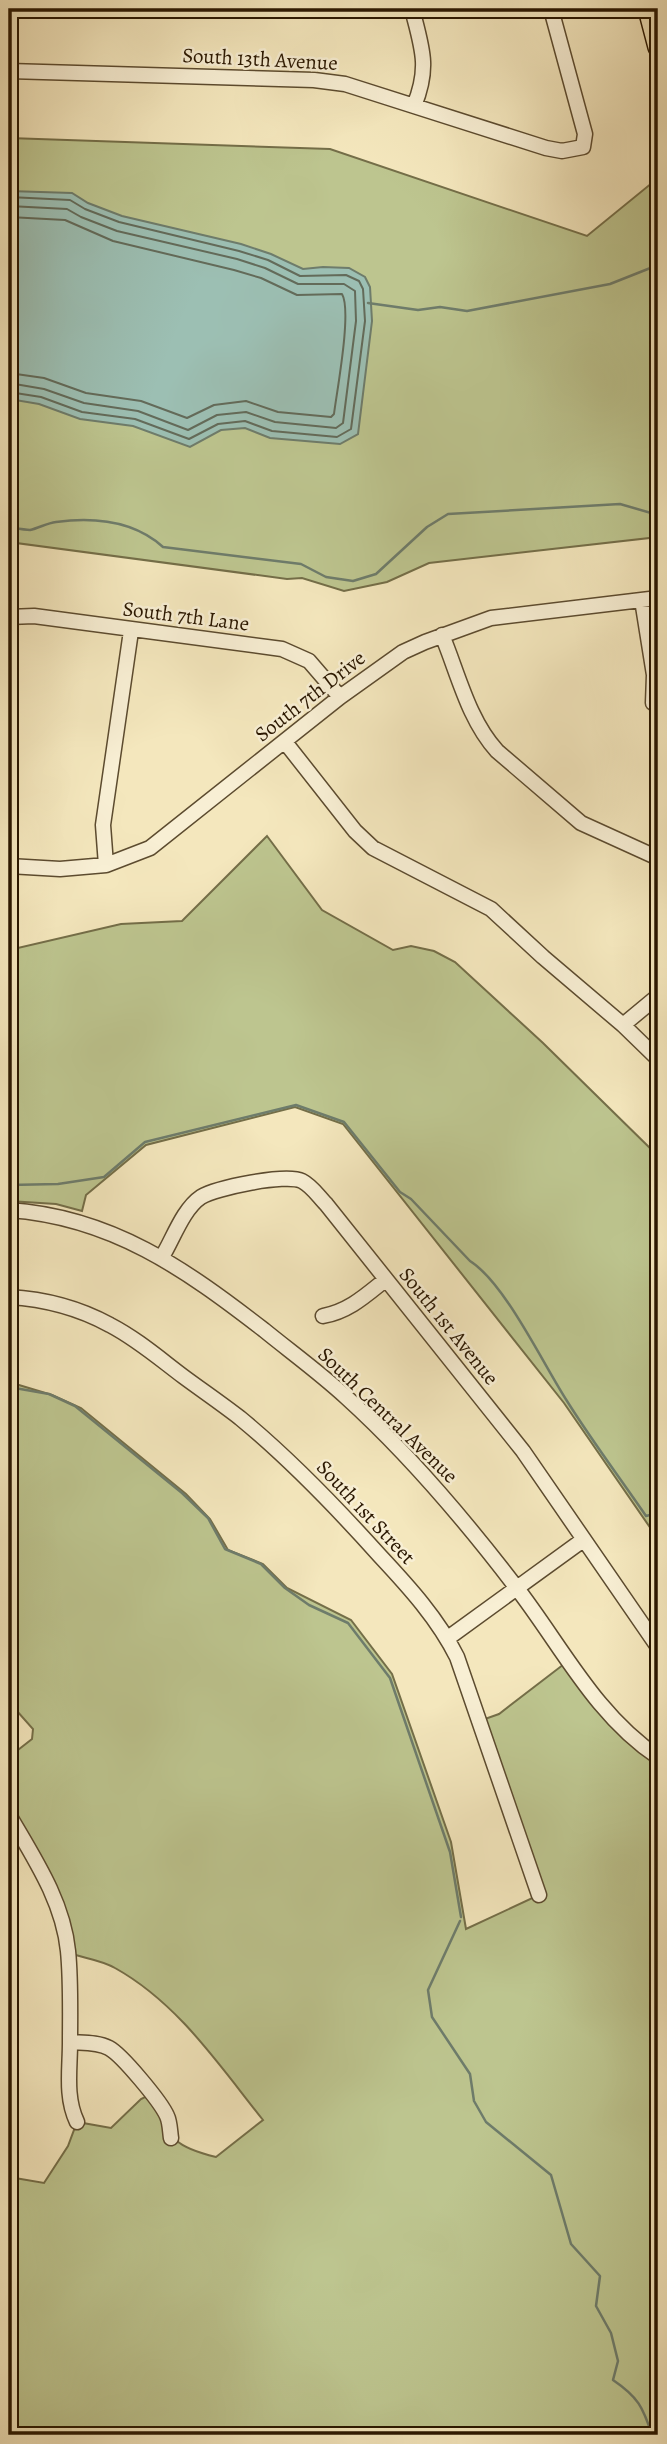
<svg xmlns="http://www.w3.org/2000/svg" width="667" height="2444" font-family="Alegreya,serif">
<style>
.green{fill:#bdc58f;stroke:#746e48;stroke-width:2}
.water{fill:#9cbfb3;stroke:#6e7c6b;stroke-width:2}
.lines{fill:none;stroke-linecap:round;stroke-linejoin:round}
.shore{stroke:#636b5a;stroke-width:2}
.stream{stroke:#6e7c6b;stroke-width:2.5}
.minor-casing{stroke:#5c4b2f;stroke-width:17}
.major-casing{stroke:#2a1700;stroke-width:22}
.minor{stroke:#f8efd4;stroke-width:14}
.major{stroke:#f4e7bd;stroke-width:19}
.labels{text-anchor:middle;stroke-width:5;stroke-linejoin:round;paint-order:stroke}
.street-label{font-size:21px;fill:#2a1700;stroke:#f8efd4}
</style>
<rect width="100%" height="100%" fill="#f4e7bd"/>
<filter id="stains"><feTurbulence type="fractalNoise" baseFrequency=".00286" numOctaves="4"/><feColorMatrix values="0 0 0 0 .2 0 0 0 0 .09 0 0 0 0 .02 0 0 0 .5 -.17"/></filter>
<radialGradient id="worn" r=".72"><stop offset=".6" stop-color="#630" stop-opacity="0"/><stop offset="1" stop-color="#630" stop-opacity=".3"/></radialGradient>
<path class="green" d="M 9,138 L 330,149 L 587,236 L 658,178 L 658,537 L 429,563 L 387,582 L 344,591 L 302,578 L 287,579 L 9,542 Z
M 267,836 L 322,910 L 393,950 L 411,946 L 434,951 L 455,962 L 543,1043 L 658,1156 L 658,1539 L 564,1403 L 343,1124 L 295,1107 L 146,1145 L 86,1195 L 82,1211 L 56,1204 L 9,1201 L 9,950 L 121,924 L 182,921 Z
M 9,1382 L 52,1395 L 81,1408 L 186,1494 L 210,1519 L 228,1550 L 263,1564 L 287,1588 L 351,1620 L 392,1674 L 451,1842 L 466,1929 L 539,1895 L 479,1721 L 499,1714 L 568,1661 L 658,1757 L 658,2435 L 9,2435 L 9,2177 L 44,2183 L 68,2146 L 77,2122 L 111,2128 L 141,2099 L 151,2094 C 170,2136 169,2146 216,2157 L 263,2120 C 219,2065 178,2003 115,1968 C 102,1960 83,1958 69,1953 L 66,1936 L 9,1815 L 9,1757 L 32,1739 L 33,1729 L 9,1702 Z"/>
<path class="water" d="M 9,191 L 72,193 L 88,203 L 122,216 L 241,244 L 271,254 L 303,269 L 323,267 L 349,268 L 365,277 L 370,287 L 372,321 L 358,434 L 340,444 L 270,438 L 245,428 L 221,430 L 190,447 L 133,426 L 80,419 L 39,404 L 9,399 Z"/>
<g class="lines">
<path class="shore" d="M 9,197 L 70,200 L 85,209 L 119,222 L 239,251 L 268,260 L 300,276 L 346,275 L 359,281 L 363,289 L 365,321 L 351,429 L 337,437 L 272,431 L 245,421 L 218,424 L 189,439 L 135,419 L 82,412 L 41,397 L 9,392
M 9,206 L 67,209 L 81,217 L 117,231 L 237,259 L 265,268 L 298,284 L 344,284 L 355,291 L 356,321 L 343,423 L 336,428 L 275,422 L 246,412 L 217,415 L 188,430 L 138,411 L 84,403 L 44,389 L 9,383
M 9,217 L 65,220 L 113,241 L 234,270 L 261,278 L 297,295 L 342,294 C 352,311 337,390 334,414 L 331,417 L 278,412 L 246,401 L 214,405 L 187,418 L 141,401 L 86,393 L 44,378 L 9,373"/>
<path class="stream" d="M 368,303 L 418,310 L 440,307 L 467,311 L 610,284 L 658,265
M 9,527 C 15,528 24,530 30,530 C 39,528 47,523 56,522 C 94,517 134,521 163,547 L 301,564 L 326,577 L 353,581 L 376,574 L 427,527 L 448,514 L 620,504 L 658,515
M 9,1185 L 58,1184 L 104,1177 L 145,1142 L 296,1105 L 344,1122 L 400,1192 L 411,1199 L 470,1261 C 505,1283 543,1364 567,1401 C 592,1441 620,1478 646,1516 L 658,1513
M 9,1387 L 49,1394 L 75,1406 L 182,1493 L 208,1518 L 225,1549 L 261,1564 L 285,1588 L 309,1605 L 348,1623 L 390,1678 L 450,1852 L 461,1917
M 460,1921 L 428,1990 L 432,2017 L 470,2074 L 474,2101 L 486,2122 L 551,2175 L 571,2244 L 600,2276 L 596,2306 L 611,2333 L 618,2361 L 613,2380 C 638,2397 643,2407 652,2435"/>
<g class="minor-casing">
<path id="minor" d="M 412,9 C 422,48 430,67 414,106
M 9,71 L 314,80 L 345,84 L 546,148 L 562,151 L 583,147 L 585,134 L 551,9
M 642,600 L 654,675 L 653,703
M 9,617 L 34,616 L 282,649 L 309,661 L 340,697
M 442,635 C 458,673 468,719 497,751 L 581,823 L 658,858
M 285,742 L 355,831 L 373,848 L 491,909 L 543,957 L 623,1025 L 658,1059
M 106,865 L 103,825 L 131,631
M 9,866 L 60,869 L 106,865 L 150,848 L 340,697 L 403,652 L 425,642 L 491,618 L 658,598
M 623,1025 L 658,996
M 9,1210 C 112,1217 185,1269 264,1330 C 291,1352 320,1373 346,1397 C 409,1454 464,1519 516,1587 C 561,1645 595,1715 658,1757
M 162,1257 C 173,1239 183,1209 201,1197 C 216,1188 286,1173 302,1181 C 312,1186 319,1197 326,1204 L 523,1451 L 658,1647
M 9,1297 C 44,1299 79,1308 110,1325 C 137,1339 160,1359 184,1377 C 203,1391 222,1404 240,1418 C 291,1460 336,1507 380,1556 C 409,1587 438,1619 457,1657 L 539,1895
M 323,1316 C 349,1311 365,1296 385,1280
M 448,1638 L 583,1540
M 9,1815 C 34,1858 63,1901 68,1951 C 71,1981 70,2013 70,2043 C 70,2069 65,2097 77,2122
M 70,2042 C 83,2043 98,2042 109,2048 C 122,2055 161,2102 167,2116 C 170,2122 170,2132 171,2138"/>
</g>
<g class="major-casing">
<path id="major" d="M 648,9 L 658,47"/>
</g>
<use href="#minor" class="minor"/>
<use href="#major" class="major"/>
</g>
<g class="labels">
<g class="street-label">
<text transform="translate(260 59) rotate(3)" y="7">South 13th Avenue</text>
<text transform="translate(186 616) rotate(7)" y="7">South 7th Lane</text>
<text transform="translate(310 696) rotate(-38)" y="7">South 7th Drive</text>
<text transform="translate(449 1326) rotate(51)" y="7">South 1st Avenue</text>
<text transform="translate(388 1415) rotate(44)" y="7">South Central Avenue</text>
<text transform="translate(366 1512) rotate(47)" y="7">South 1st Street</text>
</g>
</g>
<rect width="667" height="2444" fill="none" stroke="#f4e7bd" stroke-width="35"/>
<rect x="10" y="10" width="646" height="2423" fill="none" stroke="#2a1700" stroke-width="3.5"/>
<rect x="18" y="18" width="632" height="2409" fill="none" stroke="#2a1700" stroke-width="2"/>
<rect width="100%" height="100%" filter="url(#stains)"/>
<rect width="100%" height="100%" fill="url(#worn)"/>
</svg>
